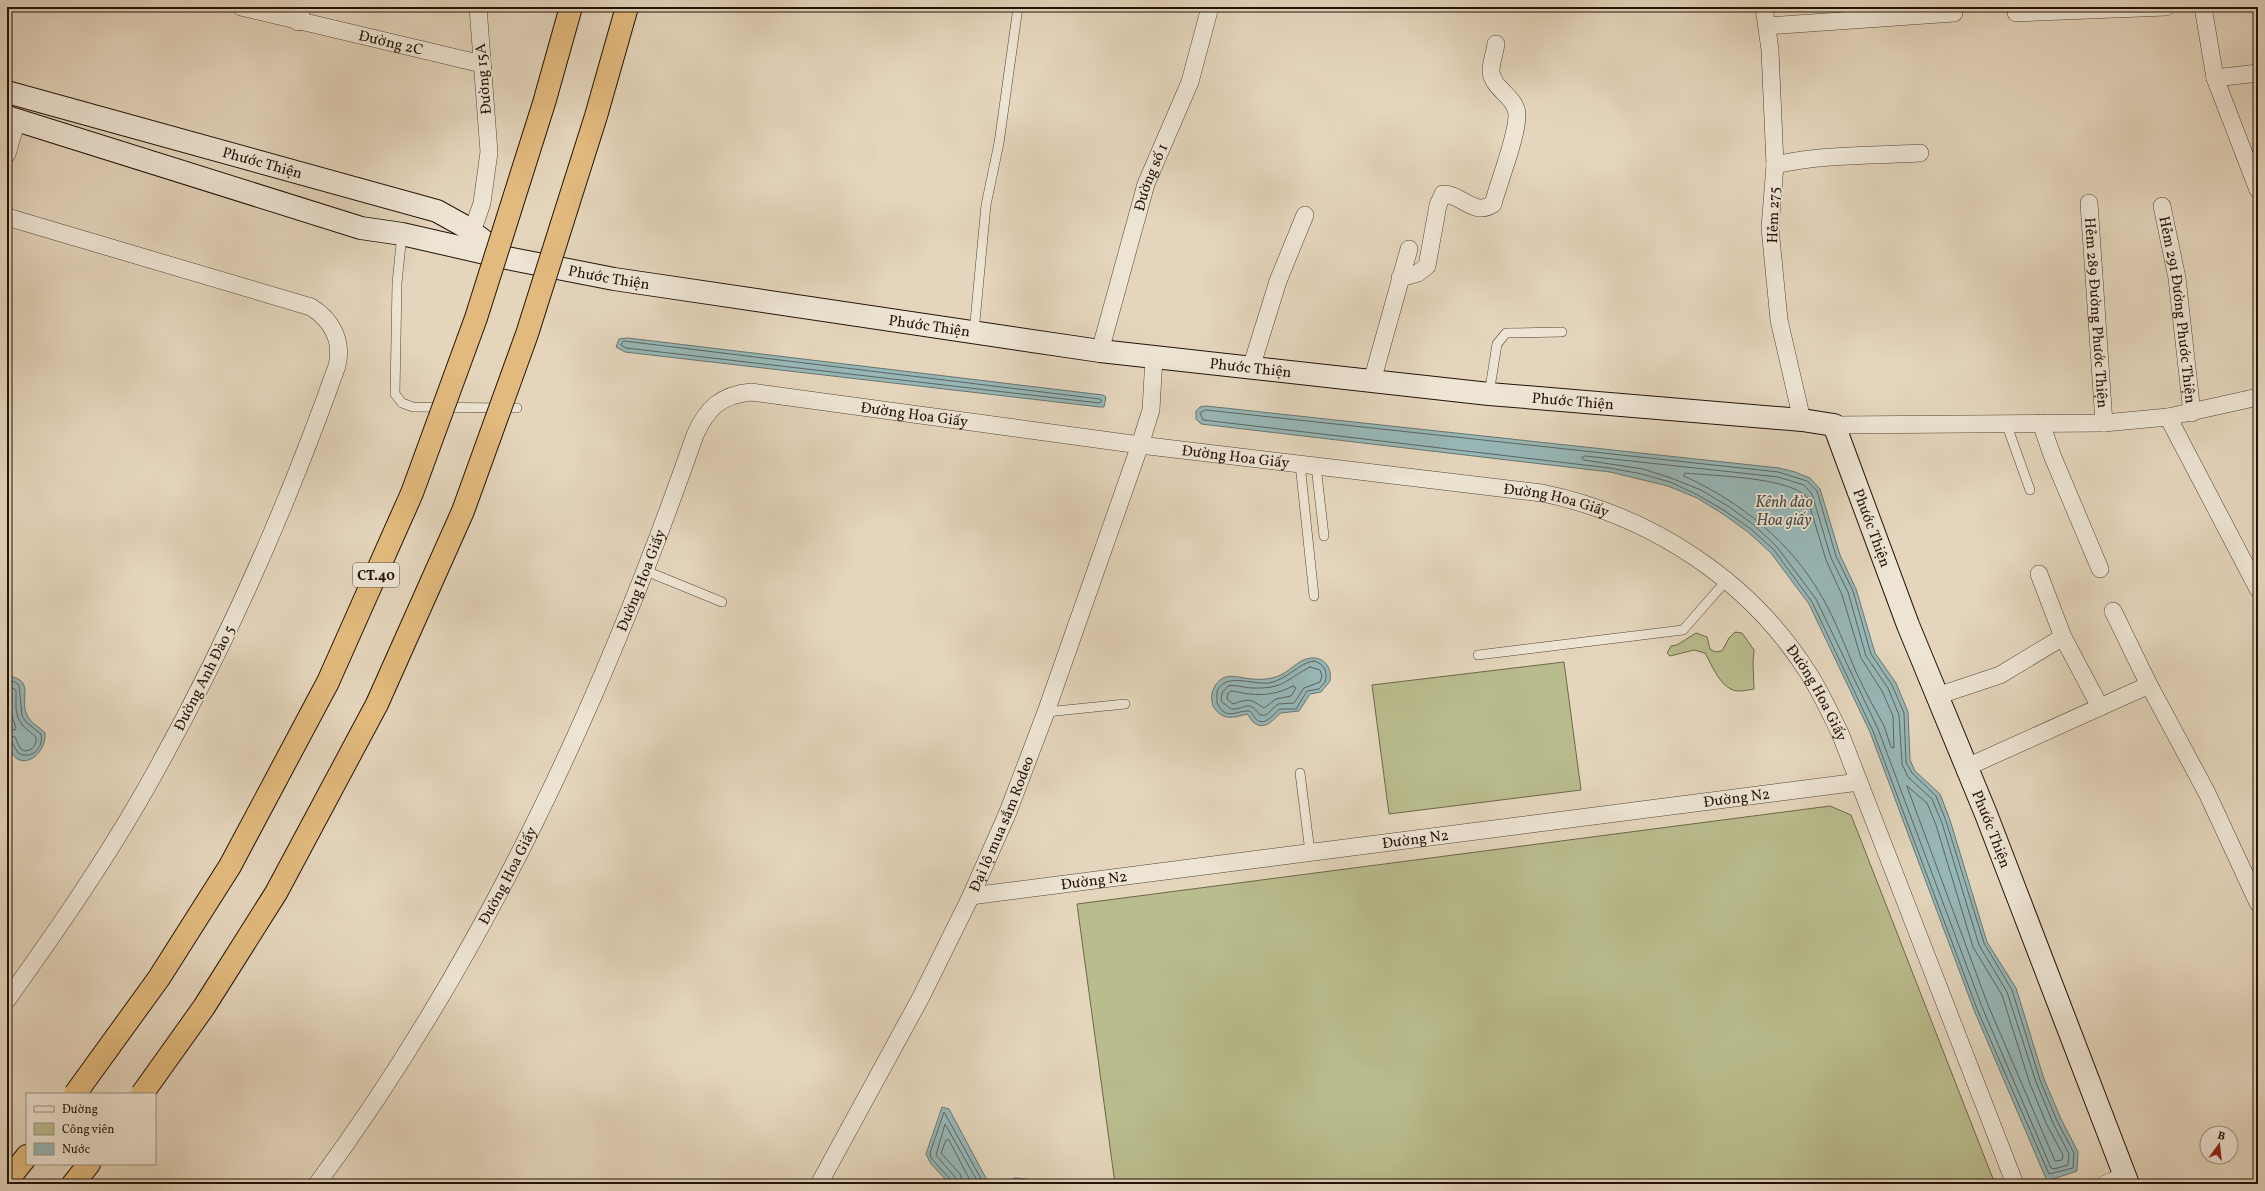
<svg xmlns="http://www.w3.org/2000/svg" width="2265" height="1191" font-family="Vollkorn,serif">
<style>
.green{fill:#b9bc8d;stroke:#6e674a}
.water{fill:#97b7b7;stroke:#687571}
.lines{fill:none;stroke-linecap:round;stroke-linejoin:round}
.shore{stroke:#5c6460;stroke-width:1}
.lane-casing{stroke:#524335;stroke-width:10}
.street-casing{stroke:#524335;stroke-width:18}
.secondary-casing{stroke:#221208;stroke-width:24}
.highway-casing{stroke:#221208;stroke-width:24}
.lane{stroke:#ede4d3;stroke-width:9}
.street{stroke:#ede4d3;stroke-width:17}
.secondary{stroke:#ede4d3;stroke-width:22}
.highway{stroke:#e2ba7e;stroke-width:22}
.highway-bridge-casing{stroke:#221208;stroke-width:24;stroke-linecap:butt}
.highway-bridge{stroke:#e2ba7e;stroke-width:22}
.labels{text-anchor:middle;stroke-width:3.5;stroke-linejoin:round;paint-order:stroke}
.shield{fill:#ede4d3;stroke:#5f5145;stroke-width:1}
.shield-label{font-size:14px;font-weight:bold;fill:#221208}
.street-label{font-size:15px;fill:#221208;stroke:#ede4d3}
.water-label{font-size:16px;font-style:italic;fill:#4b4c45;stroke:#ede4d3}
</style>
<rect width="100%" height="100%" fill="#e4d5bc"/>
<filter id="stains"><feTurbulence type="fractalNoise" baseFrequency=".005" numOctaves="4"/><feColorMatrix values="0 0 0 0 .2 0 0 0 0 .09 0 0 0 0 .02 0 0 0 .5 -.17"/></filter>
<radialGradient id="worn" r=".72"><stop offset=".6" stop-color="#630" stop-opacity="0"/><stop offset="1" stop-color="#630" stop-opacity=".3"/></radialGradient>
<path class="green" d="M 1735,632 L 1742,633 L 1754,650 L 1753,663 L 1754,689 C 1749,690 1743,691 1738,691 C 1721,690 1712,665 1705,653 L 1694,650 L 1670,656 L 1667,653 L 1671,646 L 1677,645 L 1696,633 L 1707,637 L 1710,649 L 1715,652 L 1722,651 L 1729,638 Z
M 1564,662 L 1581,790 L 1389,814 L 1372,685 Z
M 1830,806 L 1851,815 L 1995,1184 L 1115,1184 L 1077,904 Z"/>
<path class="water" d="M 628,338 L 1103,395 L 1106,397 L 1104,407 L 1100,407 L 625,352 L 616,347 L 619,339 Z
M 1206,406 L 1779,468 L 1795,472 L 1810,478 L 1820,489 L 1840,555 L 1856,589 L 1875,653 L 1896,683 L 1908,712 L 1910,760 L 1915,771 L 1940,794 L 1950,820 L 1987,942 L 2016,988 L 2044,1079 L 2061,1119 L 2078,1152 L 2077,1171 L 2047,1181 L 1974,1010 L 1870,732 L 1809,604 L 1771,553 L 1748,532 L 1723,514 L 1697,498 L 1668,486 L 1610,472 L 1201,424 L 1196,419 L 1196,411 L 1200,407 Z
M 1311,658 C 1325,657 1332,668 1330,681 L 1321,692 L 1310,694 L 1299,711 L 1281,713 C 1273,719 1265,732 1253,722 C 1250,719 1250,717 1247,714 C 1233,718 1222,721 1213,706 C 1211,700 1211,693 1214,688 C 1223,670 1237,678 1252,679 C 1260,680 1269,679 1276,677 C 1289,673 1298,659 1311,658 Z
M 7,676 C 36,679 19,699 27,715 C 30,723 40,727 45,733 C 47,754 21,773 11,751 C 2,729 7,699 7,676 Z
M 942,1107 L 949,1109 L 989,1184 L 950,1184 L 931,1164 L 926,1154 Z
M 1014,1178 L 1016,1178 L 1035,1180 L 1034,1184 L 1004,1184 Z"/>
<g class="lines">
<path class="shore" d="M 624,341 L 1100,399 L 1102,401 L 1099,403 L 626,348 L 621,345 Z
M 1206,410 L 1778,472 L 1807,481 L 1817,491 L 1836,556 L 1853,591 L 1871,654 L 1892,685 L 1904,713 L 1906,762 L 1912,773 L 1936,796 L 1946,821 L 1984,943 L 2012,990 L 2040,1080 L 2057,1121 L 2074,1153 L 2073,1168 L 2049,1174 L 1977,1009 L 1873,731 L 1812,602 L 1774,550 L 1751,529 L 1725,511 L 1698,495 L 1670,482 L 1642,474 L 1610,468 L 1203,420 L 1200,413 Z
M 1585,456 L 1778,477 L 1804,485 L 1812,494 L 1831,558 L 1848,592 L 1866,656 L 1888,688 L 1899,715 L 1902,764 L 1908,777 L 1932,799 L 1942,823 L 1979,945 L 2007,992 L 2036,1082 L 2053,1123 L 2069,1154 L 2068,1165 L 2054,1169 L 2051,1168 L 1982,1007 L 1878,729 L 1816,599 L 1777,547 L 1754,525 L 1728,506 L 1701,490 L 1671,478 L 1643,469 L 1584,460 L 1582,458 Z
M 1685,473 C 1714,476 1788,477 1807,497 L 1826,560 L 1842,595 L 1861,658 L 1882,691 L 1893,716 L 1894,748 L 1891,747 L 1884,726 C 1875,709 1865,692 1857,674 C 1846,649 1836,621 1822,597 C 1791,542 1741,502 1684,476 Z
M 1314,661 C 1325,664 1328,672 1325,682 L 1319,689 L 1307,691 L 1296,709 L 1280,709 C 1274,713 1264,729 1255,718 C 1252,714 1253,712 1248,711 C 1235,711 1226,721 1217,703 L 1217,691 C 1226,672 1252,685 1269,683 C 1287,680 1300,662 1314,661 Z
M 1310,667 L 1320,670 L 1322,676 L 1320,682 L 1304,688 L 1294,703 L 1278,704 L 1266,715 L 1260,715 C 1247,698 1246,710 1231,709 L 1221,701 L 1222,693 L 1228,686 C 1236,684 1244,688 1253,688 C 1285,689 1286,679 1310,667 Z
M 7,680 L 15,682 L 19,685 L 22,716 L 26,722 L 41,734 C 44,749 31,760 18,753 L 12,742 L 7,740
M 7,685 L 16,690 L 16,709 L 18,718 L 23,726 L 36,737 C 37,745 32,751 24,751 L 20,748 L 15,737 L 7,735
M 1293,686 L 1296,688 L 1291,696 L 1276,699 L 1264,708 C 1250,699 1250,698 1233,704 L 1227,699 L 1228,693 L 1231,691 C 1237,691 1244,694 1250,694 C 1265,696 1280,693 1293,686 Z
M 7,691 L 10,693 L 10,710 L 16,728 L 15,730 L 7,729
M 1907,786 L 1927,803 L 1936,825 L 1973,947 L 2002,995 L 2030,1084 L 2047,1125 L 2063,1155 L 2062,1160 L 2055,1161 L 1988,1005 Z
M 952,1184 L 951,1180 L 931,1158 L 930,1153 L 944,1112 L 984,1184
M 957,1184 L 955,1177 L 936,1155 L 945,1124 L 979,1184
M 963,1184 L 960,1174 L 941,1153 L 946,1140 L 949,1140 L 972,1184"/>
<g class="lane-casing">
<path id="lane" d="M 402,234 L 397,283 L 395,394 L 402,403 L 413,407 L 517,408
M 974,332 L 986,205 L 999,143 L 1018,7
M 1489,394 L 1497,344 L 1506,333 L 1562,332
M 2006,423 L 2030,490
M 1300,464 L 1314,596
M 1316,466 L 1324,536
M 646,571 L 722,602
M 1478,655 L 1683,630 L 1726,581
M 1046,712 L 1125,704
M 1300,773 L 1310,852"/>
</g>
<g class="street-casing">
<g id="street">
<path id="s1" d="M 241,7 L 482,64"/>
<path d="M 1764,7 L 1770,50 L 1775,165 L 1770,228 L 1779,320 L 1802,420"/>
<path d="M 2203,7 L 2215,78 L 2258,190"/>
<path d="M 2016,13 L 2166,7"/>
<path d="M 298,22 L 302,7"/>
<path d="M 1767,26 L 1954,13"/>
<path d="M 2215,78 L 2258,73"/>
<path d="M 7,154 L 17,120"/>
<path d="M 1775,165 C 1823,154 1872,156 1920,153"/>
<path id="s2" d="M 2089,203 L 2104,423"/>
<path id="s3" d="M 2162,206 L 2177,278 L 2192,413"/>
<path d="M 7,217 L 311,307 C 332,320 343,341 337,366 C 284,515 222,655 144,792 C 103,864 55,933 7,1000"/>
<path d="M 472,232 L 482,203 L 489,152 L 478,7"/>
<path d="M 1400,278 L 1418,273 L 1427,266 L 1438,205 L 1443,194 C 1462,194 1474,217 1493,204 C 1499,181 1517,137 1517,115 C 1517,97 1492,89 1491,71 C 1491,62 1495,52 1496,44"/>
<path id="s4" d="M 1100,351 L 1146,184 L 1190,82 L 1210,7"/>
<path d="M 1251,368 L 1278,281 L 1305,215"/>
<path d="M 1372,381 L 1409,249"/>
<path d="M 2168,417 L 2258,589"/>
<path d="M 2041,423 L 2052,455 L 2100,569"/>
<path d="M 1834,425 L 2104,423 L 2168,417 L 2258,397"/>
<path d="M 2039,574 L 2063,637 L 2100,707"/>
<path d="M 2113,611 L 2149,685"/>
<path d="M 1937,696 L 2000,675 L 2063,637"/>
<path d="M 1967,767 L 2149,685 L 2207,793 L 2258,903"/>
<path id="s5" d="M 971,896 L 1859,782"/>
<path id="s6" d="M 317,1184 C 484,958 603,699 695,435 C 707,408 721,395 751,392 L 1140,445 L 1542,493 C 1650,515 1750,580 1809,674 C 1821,693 1830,713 1840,733 L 2015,1184"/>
<path id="s7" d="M 819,1184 L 921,997 L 971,896 L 1008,812 L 1046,712 L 1140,445 L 1151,410 L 1154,357"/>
<path d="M 2105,1184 L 2125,1176"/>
</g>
</g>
<g class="secondary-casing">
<g id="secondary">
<path id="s8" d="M 7,92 L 437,211 L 464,226 L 501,254"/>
<path id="s9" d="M 7,117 L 361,228 L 402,234 L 507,258 L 614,279 L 1100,351 L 1489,394 L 1802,420 L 1834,425 L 1908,625 L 1986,814 L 2128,1184"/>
</g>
</g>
<g class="highway-casing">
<path id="highway" d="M 7,1181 L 27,1156
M 73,1184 L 89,1164"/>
</g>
<use href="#lane" class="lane"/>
<use href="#street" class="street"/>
<use href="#secondary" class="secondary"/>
<use href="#highway" class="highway"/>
<g class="highway-bridge-casing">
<path id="highway-bridge" d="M 75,1094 L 159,978 L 230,866 L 328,682 L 412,493 L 476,318 L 544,103 L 571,7
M 142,1094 L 204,1007 L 276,893 L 377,704 L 463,511 L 527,334 L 596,116 L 627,7"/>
</g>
<use href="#highway-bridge" class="highway-bridge"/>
</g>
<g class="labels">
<rect class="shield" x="353" y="563" width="46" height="24" rx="3"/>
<g class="shield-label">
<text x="376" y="580">CT.40</text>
</g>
<g class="street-label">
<text dy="5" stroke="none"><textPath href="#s1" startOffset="154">Đường 2C</textPath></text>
<text transform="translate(483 79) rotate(-95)" y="5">Đường 15A</text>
<text dy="5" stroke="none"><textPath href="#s8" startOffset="265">Phước Thiện</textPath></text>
<text dy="5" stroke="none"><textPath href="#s4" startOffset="181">Đường số 1</textPath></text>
<text transform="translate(1773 215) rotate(-88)" y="5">Hẻm 275</text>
<text dy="5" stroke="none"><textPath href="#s9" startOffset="624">Phước Thiện</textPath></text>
<text dy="5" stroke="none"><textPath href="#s3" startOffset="105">Hẻm 291 Đường Phước Thiện</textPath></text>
<text dy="5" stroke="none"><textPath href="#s2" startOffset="110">Hẻm 289 Đường Phước Thiện</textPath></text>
<text dy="5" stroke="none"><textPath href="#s9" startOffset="948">Phước Thiện</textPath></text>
<text dy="5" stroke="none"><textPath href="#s9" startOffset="1272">Phước Thiện</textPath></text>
<text dy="5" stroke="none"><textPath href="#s9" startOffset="1596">Phước Thiện</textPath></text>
<text dy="5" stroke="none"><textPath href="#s6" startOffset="1082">Đường Hoa Giấy</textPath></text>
<text dy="5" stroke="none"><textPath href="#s6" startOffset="1406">Đường Hoa Giấy</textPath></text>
<text dy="5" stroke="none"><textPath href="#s6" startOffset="1730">Đường Hoa Giấy</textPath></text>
<text dy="5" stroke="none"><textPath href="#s9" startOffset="1968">Phước Thiện</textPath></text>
<text dy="5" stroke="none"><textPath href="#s6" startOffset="687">Đường Hoa Giấy</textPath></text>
<text transform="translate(204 678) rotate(-63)" y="5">Đường Anh Đào 5</text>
<text dy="5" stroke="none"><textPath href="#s6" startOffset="2066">Đường Hoa Giấy</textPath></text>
<text dy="5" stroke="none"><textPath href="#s5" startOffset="772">Đường N2</textPath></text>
<text dy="5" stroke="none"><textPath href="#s7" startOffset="404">Đại lộ mua sắm Rodeo</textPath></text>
<text dy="5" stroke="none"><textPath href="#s9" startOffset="2292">Phước Thiện</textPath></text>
<text dy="5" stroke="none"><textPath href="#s5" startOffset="448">Đường N2</textPath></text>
<text dy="5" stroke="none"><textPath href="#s6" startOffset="363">Đường Hoa Giấy</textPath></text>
<text dy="5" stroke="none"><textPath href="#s5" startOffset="124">Đường N2</textPath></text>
</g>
<g class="water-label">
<text x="1784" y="507">Kênh đào<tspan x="1784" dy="18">Hoa giấy</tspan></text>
</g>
</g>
<rect width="2265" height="1191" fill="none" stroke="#e4d5bc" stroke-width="24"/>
<rect x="8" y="8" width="2249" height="1175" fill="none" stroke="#221208" stroke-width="2"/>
<rect x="12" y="12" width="2241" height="1167" fill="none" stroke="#221208"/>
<rect x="26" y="1093" width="130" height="72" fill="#ede4d3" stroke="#9c9082"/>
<rect x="34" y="1106" width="20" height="6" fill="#ede4d3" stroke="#9c9082"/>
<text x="62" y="1113" font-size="12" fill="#221208">Đường</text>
<rect x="34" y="1123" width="20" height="12" fill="#b9bc8d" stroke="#9c9082"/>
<text x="62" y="1133" font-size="12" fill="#221208">Công viên</text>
<rect x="34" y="1143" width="20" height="12" fill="#97b7b7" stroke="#9c9082"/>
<text x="62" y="1153" font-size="12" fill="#221208">Nước</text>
<g transform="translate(2219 1145) rotate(15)"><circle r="19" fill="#ede4d3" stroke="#9c9082"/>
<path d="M0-3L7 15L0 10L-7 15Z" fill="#8f2418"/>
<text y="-6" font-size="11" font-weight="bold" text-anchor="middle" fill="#221208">B</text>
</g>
<rect width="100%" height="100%" filter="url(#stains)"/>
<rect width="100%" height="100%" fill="url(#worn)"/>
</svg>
